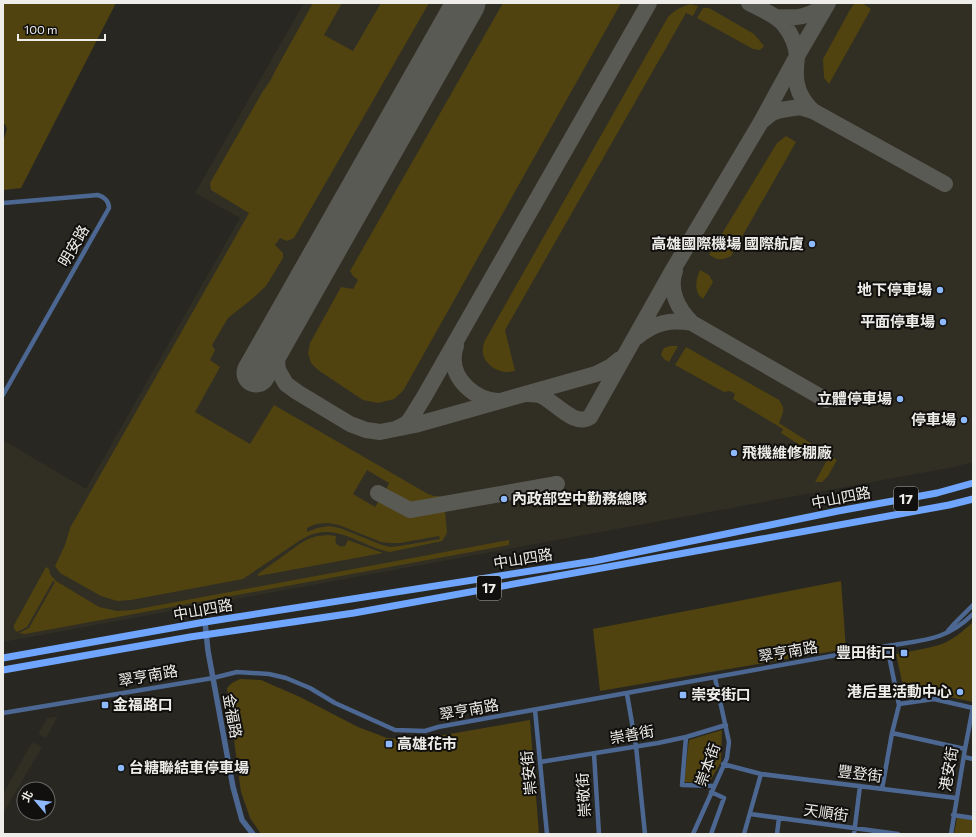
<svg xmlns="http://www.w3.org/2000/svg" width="976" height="837" font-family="Commissioner,'Noto Sans TC',sans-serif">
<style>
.built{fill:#312e23}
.green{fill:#504310;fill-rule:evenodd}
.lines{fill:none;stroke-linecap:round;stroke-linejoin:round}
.taxiway{stroke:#5a5a55;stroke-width:16}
.runway{stroke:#5a5a55;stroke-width:39}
.minor{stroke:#4c6791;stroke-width:4.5}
.tertiary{stroke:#4c6791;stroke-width:5.5}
.primary{stroke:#6fa5fc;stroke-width:7}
.poi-dot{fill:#8eb9fc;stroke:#11100e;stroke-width:1.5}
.labels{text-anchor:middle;stroke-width:4;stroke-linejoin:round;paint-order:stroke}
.shield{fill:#11100e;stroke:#acaba8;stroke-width:1}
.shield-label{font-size:14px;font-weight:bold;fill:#eeedea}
.poi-label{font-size:15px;font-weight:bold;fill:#eeedea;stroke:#11100e;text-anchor:end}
.street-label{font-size:15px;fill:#eeedea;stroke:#11100e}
</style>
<rect width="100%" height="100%" fill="#282722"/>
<path class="built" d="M 304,3 L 973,3 L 973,462 L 954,467 L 3,642 L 3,440 L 86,489 L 240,218 L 195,193 Z
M 58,716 L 46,738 L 38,734 L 47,718 Z
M 32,742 L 42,747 L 3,814 L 3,794 Z"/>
<path class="green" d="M 3,3 L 116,3 L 21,188 L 3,190 L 3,142 L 7,129 L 5,124 L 3,124 Z
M 313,3 L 342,3 L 324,35 L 353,51 L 381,3 L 429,3 L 294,238 L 287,241 L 280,238 L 275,245 L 283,253 L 283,258 L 266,286 L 252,299 L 228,318 L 212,345 L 215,350 L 210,360 L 220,367 L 195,412 L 250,444 L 274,405 L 428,494 L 434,496 L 439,496 L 442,500 L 410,505 L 385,492 L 389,483 L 367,470 L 353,494 L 375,507 L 380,499 L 409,514 L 443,508 L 445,511 L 447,533 L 442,541 L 390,552 C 356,545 334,518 299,541 L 243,579 L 131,600 L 117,601 L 101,596 L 60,573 L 55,566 L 65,545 L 70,528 L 249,213 L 211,190 L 210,183 L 263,91 C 268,85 272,78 275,71 ZM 328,523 L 339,525 L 381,542 L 390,543 L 400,543 L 439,536 L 440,539 L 400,546 L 390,547 L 382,545 L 340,528 L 329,526 L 317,528 L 307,532 L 307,528 L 316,524 Z
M 503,3 L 621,3 L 403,391 L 394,399 L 378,403 L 363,400 L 318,370 L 311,363 L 308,353 L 310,343 L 341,287 L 353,289 L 358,280 L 353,276 L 350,271 Z
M 855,3 L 862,3 L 871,9 L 829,84 L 824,78 L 823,59 L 851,8 Z
M 690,4 L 698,6 L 693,16 L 686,13 L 505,330 L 515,371 C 513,371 511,372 509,372 C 498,373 484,364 483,353 C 482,347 484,342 487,337 L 668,17 C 675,10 681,7 690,4 Z
M 703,8 L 709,8 L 754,34 L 764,46 L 760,50 L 753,49 L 697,18 Z
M 786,136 L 796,142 L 731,256 C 721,261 718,260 709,255 L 777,143 Z
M 700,270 L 709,275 L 713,282 L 703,299 C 693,292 696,279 700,270 Z
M 670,346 L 678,346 L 669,362 L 664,359 L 661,355 L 662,352 L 664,348 Z
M 686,347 L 779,400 C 786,410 783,412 779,423 L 837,460 L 828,476 L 822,482 L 815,482 L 826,462 L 781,433 L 783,429 L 733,399 L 735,394 L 730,391 L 724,392 L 675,365 Z
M 328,535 L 336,536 C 334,543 338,548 345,546 L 348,540 L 383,553 L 258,576 L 258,574 L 301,543 L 308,539 L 317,536 Z
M 509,540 L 509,545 L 25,634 L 19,633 L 29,628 L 55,582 L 53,581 L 27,627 L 17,632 L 14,629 L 14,625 L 46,567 L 49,569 L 50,574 L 56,581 L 99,607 L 117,611 L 133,610 Z
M 841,581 L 846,649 L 600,691 L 593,629 Z
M 973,622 L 973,702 L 936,694 L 906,700 L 896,654 C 910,651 925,649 939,645 C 952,641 963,631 973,622 Z
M 240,679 L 261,680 L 300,697 L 358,727 L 387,738 L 415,740 L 530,720 L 539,834 L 261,834 L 250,818 L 241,792 L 227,688 L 232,683 Z
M 722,730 L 721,762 L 709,783 L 684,782 L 689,740 Z
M 957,817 L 973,820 L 973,834 L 954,834 Z"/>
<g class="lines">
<path class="taxiway" d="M 749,3 C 760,9 777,15 785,26 C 791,34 796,45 797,55 C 797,60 796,65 796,70 C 795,86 801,100 813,111
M 775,17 C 799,18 806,18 826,5
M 762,121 L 772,113 L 781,110 L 800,107 L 813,111 L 945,184
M 675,271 C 668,290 678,309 692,323
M 283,326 L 276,352 L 278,370 L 286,384 L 297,392 L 350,424 L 366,430 L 380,432 L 415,425 L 596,374 L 610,367 L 620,359
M 637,337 C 654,323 670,319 692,323 L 826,400
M 456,346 C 455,349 454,352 454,355 C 451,380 476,400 498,401
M 526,394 C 530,394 535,394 539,395 C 554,400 574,428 590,417 L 674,268 L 761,122 L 797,56 L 828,3
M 398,428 L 406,424 L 411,418 L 424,397 L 649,3
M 378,493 L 410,510 L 557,484"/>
<path class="runway" d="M 256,373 L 466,3"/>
<path class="minor" d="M 3,203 L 98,195 C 105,197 109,202 109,208 L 3,395
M 948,631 L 955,623 L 973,605
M 627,694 L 636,746 L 645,834
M 899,704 L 934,699 L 973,708
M 535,710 L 547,834
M 3,713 L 213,678 L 237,672 L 269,674 L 286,678 L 310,688 L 335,703 L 395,730 L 425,731 L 438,727 L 887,646 C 922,640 946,641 973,614
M 892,733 L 965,749
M 686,737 L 682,785 L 714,786
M 594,754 L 599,834
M 964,757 L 973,759
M 540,762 L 658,743 L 686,737 L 726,725
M 723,764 L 761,774 L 956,798
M 882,789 L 892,733 L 899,705 L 887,646
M 711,792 L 724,798 L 711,834
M 750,814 L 898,834
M 953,815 L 973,818
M 693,834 L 727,758 L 729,742 L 715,678
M 744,834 L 761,774
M 777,834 L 779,818
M 854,834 L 860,786
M 951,834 L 965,749 L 973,707"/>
<path class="tertiary" d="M 205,622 L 208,651 L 233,787 L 242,820 L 253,834"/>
<path class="primary" d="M 3,658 L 205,622 L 594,561 L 838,511 L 937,493 L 973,483
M 3,670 L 190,637 L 354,613 L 949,505 L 973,499"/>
</g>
<g class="poi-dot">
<circle cx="812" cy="244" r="4"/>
<circle cx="940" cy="290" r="4"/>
<circle cx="943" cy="322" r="4"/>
<circle cx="900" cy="399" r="4"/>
<circle cx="964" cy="420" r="4"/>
<circle cx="734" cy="453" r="4"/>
<circle cx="504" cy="499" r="4"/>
<rect x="900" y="649" width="8" height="8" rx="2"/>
<circle cx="960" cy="692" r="4"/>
<rect x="679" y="691" width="8" height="8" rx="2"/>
<rect x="101" y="701" width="8" height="8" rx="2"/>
<rect x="385" y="740" width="8" height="8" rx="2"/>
<circle cx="121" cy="768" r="4"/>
</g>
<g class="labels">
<g class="shield">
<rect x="894" y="487" width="24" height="24" rx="3"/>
<rect x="477" y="576" width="24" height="24" rx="3"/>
</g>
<g class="shield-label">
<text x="906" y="504">17</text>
<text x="489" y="593">17</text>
</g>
<g class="poi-label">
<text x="804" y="249">高雄國際機場 國際航廈</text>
<text x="932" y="295">地下停車場</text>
<text x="935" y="327">平面停車場</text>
<text x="892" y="404">立體停車場</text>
<text x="956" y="425">停車場</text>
<text x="742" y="458" text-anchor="start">飛機維修棚廠</text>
<text x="512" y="504" text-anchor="start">內政部空中勤務總隊</text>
<text x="896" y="658">豐田街口</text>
<text x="952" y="697">港后里活動中心</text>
<text x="691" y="700" text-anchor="start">崇安街口</text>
<text x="113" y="710" text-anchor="start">金福路口</text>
<text x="397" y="749" text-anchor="start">高雄花市</text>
<text x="129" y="773" text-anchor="start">台糖聯結車停車場</text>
</g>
<g class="street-label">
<text transform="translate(74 246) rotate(-60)" y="5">明安路</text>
<text transform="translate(841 498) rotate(-11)" y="5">中山四路</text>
<text transform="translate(523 559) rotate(-9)" y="5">中山四路</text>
<text transform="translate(203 610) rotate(-10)" y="5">中山四路</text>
<text transform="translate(788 652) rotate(-10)" y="5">翠亨南路</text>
<text transform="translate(148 676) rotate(-10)" y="5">翠亨南路</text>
<text transform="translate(469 710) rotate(-10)" y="5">翠亨南路</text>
<text transform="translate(232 716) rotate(80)" y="5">金福路</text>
<text transform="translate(632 735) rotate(-10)" y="5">崇善街</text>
<text transform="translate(708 765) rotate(-70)" y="5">崇本街</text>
<text transform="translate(949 769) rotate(-80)" y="5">港安街</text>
<text transform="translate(529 773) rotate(-96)" y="5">崇安街</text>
<text transform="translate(860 774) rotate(7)" y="5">豐登街</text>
<text transform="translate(584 795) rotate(-94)" y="5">崇敬街</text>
<text transform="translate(826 813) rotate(8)" y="5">天順街</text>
</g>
</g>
<rect width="976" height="837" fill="none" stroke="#eeedea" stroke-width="8"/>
<g transform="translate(36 801) rotate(298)"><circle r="19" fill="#11100e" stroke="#696866"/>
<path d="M0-3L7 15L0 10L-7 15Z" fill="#8eb9fc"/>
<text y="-6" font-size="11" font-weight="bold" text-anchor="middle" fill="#eeedea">北</text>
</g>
<path d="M18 34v6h87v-6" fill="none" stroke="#eeedea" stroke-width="2"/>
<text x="24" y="34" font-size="12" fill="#eeedea" stroke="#11100e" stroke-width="3" paint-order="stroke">100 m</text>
</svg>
